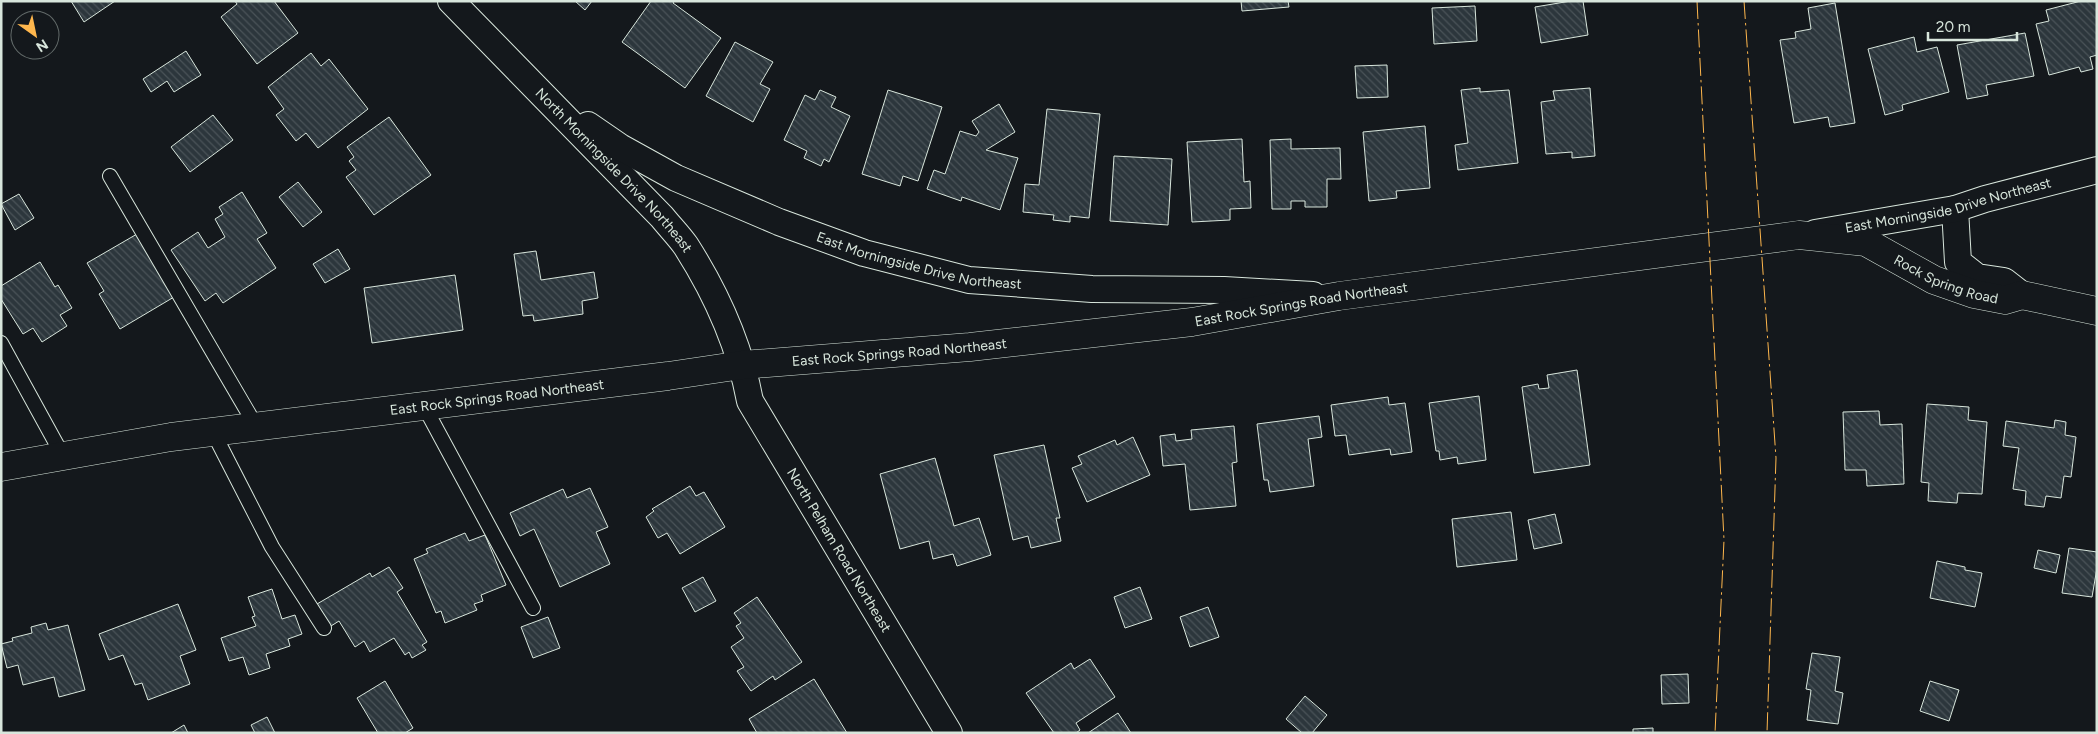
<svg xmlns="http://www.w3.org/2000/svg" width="2098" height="734" font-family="Figtree,sans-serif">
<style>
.building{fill:url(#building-back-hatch);stroke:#d8e6dc}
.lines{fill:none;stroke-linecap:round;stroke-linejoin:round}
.lane-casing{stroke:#d8e6dc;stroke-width:16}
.street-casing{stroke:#d8e6dc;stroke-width:28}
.secondary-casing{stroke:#d8e6dc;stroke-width:29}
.lane{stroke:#14181c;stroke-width:14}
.street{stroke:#14181c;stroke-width:26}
.secondary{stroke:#14181c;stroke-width:28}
.power{stroke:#ffb74d;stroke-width:1;stroke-dasharray:18 4 2.5 4;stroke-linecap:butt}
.labels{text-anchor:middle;stroke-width:4;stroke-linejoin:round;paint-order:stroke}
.street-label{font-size:14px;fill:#d8e6dc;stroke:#14181c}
</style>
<defs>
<pattern id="building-back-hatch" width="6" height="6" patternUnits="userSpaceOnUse" patternTransform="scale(1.25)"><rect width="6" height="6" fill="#2c363c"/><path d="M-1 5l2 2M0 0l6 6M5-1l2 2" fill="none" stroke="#4a5358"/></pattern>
</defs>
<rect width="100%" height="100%" fill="#14181c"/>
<path class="building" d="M 71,1 L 115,1 L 84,22 Z
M 235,1 L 274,1 L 298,33 L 257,64 L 221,17 L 237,4 Z
M 575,1 L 592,1 L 585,10 Z
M 651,1 L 674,1 L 673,3 L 721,38 L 685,88 L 622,42 Z
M 1241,1 L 1288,1 L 1289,7 L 1242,11 Z
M 1571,1 L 1583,1 L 1588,35 L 1541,43 L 1535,7 Z
M 2081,1 L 2097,1 L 2097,55 L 2090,57 L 2093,69 L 2081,72 L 2079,67 L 2049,75 L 2036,24 L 2049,21 L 2046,10 Z
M 1835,3 L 1855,123 L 1830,127 L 1828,117 L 1794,123 L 1780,40 L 1796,38 L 1795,32 L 1811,29 L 1808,8 Z
M 1475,6 L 1477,41 L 1434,44 L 1432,8 Z
M 2025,33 L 2034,76 L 1986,85 L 1988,95 L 1967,99 L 1957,45 Z
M 1914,37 L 1917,52 L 1937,47 L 1949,92 L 1902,105 L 1903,110 L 1885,115 L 1868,49 Z
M 735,42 L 773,62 L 760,84 L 770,89 L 753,122 L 706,96 Z
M 186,51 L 201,75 L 174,92 L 167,81 L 151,92 L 143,79 Z
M 311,53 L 321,66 L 329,59 L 368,109 L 318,148 L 306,133 L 296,141 L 276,115 L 284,109 L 268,87 Z
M 1387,65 L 1388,97 L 1357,98 L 1355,66 Z
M 1480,88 L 1480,92 L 1509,90 L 1518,163 L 1458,170 L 1455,145 L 1468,143 L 1461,90 Z
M 1590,88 L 1595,156 L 1572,158 L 1572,152 L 1546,154 L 1541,102 L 1555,100 L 1553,91 Z
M 820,90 L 836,97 L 831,107 L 850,116 L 829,162 L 824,159 L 821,166 L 804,158 L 807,151 L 784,140 L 805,95 L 815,100 Z
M 888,90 L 942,107 L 918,181 L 903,176 L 900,186 L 862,174 Z
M 999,104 L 1015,132 L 986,150 L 1018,158 L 1000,210 L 962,197 L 961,201 L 927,189 L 934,170 L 945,174 L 960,131 L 976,136 L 979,132 L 972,121 Z
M 1047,109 L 1100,114 L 1089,218 L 1070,216 L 1070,222 L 1053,220 L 1054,215 L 1023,212 L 1025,184 L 1039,185 Z
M 213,115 L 233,140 L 190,172 L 171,147 Z
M 389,117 L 431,175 L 374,215 L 346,177 L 356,170 L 349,161 L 354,157 L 347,147 Z
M 1425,126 L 1430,188 L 1396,191 L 1397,198 L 1369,201 L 1363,132 Z
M 1242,139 L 1244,182 L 1250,181 L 1251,208 L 1230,209 L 1230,220 L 1192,222 L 1187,142 Z
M 1291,139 L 1291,149 L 1340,148 L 1341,179 L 1327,179 L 1327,207 L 1305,207 L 1305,201 L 1291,201 L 1291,209 L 1272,209 L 1270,140 Z
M 1114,156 L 1172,159 L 1168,225 L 1110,221 Z
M 298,182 L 322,212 L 303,227 L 279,197 Z
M 242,192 L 267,233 L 257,239 L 276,268 L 223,303 L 216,293 L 205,301 L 171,250 L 198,232 L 208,248 L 225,237 L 215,219 L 223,214 L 219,207 Z
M 19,194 L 34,218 L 15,230 L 1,204 Z
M 137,234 L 174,297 L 120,329 L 99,294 L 104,291 L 87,263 Z
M 338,249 L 350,269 L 325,283 L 313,264 Z
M 536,251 L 541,280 L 594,272 L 598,298 L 582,301 L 583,314 L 534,321 L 533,315 L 523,316 L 514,254 Z
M 40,262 L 55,287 L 58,285 L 72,308 L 60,315 L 67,326 L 42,342 L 33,328 L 23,334 L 1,299 L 1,286 Z
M 455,275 L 463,330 L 372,343 L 364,288 Z
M 1577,370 L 1590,465 L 1534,473 L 1522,387 L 1538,384 L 1539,389 L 1549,388 L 1547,375 Z
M 1479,396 L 1486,460 L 1458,464 L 1457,457 L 1440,460 L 1439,451 L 1436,451 L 1429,403 Z
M 1388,397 L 1389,405 L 1405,403 L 1412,452 L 1391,455 L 1390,449 L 1349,455 L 1346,435 L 1335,436 L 1331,405 Z
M 1927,404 L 1969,407 L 1968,420 L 1987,422 L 1982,494 L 1958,493 L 1957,503 L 1928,501 L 1929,483 L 1921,482 Z
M 1879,411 L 1880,425 L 1902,424 L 1904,484 L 1867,486 L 1866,470 L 1845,470 L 1843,412 Z
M 1319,416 L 1322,437 L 1308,439 L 1314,486 L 1270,492 L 1268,480 L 1264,480 L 1257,424 Z
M 2055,420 L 2066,422 L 2065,435 L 2076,437 L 2071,477 L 2064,476 L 2061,498 L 2046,496 L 2044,507 L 2025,505 L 2026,491 L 2013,489 L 2019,448 L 2003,446 L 2006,421 L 2054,428 Z
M 1234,426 L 1237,462 L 1232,463 L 1236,506 L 1190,510 L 1185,464 L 1163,466 L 1160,436 L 1175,434 L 1176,441 L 1192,439 L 1191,430 Z
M 1133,437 L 1150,475 L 1087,502 L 1072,468 L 1082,464 L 1078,456 L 1115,440 L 1117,445 Z
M 1044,445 L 1060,518 L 1056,518 L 1061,541 L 1031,548 L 1028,536 L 1013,540 L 994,455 Z
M 935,458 L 954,526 L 979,518 L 991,555 L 957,566 L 953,554 L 933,559 L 929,541 L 900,549 L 880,474 Z
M 690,486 L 696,496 L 704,492 L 725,527 L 680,554 L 667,533 L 658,538 L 646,517 L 654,511 L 652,509 Z
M 590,488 L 608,527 L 596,532 L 610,564 L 560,587 L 534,529 L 520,536 L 510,513 L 563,489 L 567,498 Z
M 1511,512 L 1517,560 L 1457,567 L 1452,519 Z
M 1555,514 L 1562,543 L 1534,549 L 1528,520 Z
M 465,533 L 469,541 L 485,535 L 506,585 L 481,595 L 483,601 L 474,604 L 477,610 L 445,623 L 441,611 L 436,613 L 414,559 L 428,553 L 426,549 Z
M 2069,548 L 2097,552 L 2097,568 L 2092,597 L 2062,593 Z
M 2038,550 L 2060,555 L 2056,573 L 2034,568 Z
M 1937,561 L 1965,567 L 1965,570 L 1982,573 L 1975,607 L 1930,598 Z
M 389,567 L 403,588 L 397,592 L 427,642 L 422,645 L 426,650 L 412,658 L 409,652 L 405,655 L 394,638 L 370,652 L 364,641 L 355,647 L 339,621 L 331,626 L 317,604 L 370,573 L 372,577 Z
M 703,577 L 716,601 L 695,612 L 682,588 Z
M 1140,587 L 1152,619 L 1125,628 L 1114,597 Z
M 272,589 L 282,619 L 295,615 L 302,634 L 288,639 L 290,646 L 266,654 L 270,668 L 249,675 L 243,657 L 229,661 L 221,638 L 256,626 L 252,617 L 255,616 L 248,597 Z
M 757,597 L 802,662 L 775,680 L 773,676 L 751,691 L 737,671 L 744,667 L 731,647 L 744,638 L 736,626 L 741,623 L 734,613 Z
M 178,604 L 196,650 L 180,656 L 190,684 L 148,700 L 142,683 L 135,685 L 123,655 L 109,660 L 99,634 Z
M 1208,607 L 1219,637 L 1190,647 L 1180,617 Z
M 548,617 L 560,648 L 533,658 L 521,627 Z
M 46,623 L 48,630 L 68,625 L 85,690 L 59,697 L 54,677 L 23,685 L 18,665 L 7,668 L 1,644 L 13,641 L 12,638 L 32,633 L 31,627 Z
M 1812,653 L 1840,657 L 1835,691 L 1843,693 L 1838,724 L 1807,720 L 1811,690 L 1806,689 Z
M 1090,659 L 1115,697 L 1076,723 L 1080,730 L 1076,733 L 1054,733 L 1026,693 L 1071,663 L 1074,669 Z
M 1688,674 L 1689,703 L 1662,704 L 1661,675 Z
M 814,679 L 847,733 L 757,733 L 749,719 Z
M 385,681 L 413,728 L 405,733 L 378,733 L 357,698 Z
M 1930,681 L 1959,690 L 1949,721 L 1920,711 Z
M 1305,696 L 1327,715 L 1312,733 L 1302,733 L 1286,719 Z
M 1118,713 L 1131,733 L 1088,733 Z
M 267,717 L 275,733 L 255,733 L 251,725 Z
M 184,725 L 188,733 L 171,733 Z
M 1653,728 L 1653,733 L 1633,733 L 1633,729 Z"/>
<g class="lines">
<g class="lane-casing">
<path id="lane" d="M 110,176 L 256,426
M 1,343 L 63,456
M 424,406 L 533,608
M 213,432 L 272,547 L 324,628"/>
</g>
<g class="street-casing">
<g id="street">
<path id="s1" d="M 451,1 L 662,217 C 670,227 679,236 686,246 C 716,293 740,347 750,401 L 949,733"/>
<path id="s2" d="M 588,125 L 620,147 L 676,178 L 779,222 L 864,253 L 969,280 L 1092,289 L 1224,290 L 1313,295"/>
<path d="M 1955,209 L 1958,262 L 1977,277 L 2004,281 L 2022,295"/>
<path id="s3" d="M 1815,233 L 1955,209 L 1985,199 L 2097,170"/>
</g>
</g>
<g class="secondary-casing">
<g id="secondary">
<path id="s4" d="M 1,467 L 171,437 L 668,376 L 742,365 L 970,347 L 1192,322 L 1339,296 L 1799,235 L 1866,242 L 1934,280 L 1974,294 L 2005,300 L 2022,295 L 2097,311"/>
</g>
</g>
<use href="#lane" class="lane"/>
<use href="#street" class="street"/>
<use href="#secondary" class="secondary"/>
<path class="power" d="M 1697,1 L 1724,540 L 1715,733
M 1744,1 L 1776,458 L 1767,733"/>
</g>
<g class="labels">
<g class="street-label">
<text dy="5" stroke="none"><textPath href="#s1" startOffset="235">North Morningside Drive Northeast</textPath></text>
<text dy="5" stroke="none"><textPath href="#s3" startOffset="136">East Morningside Drive Northeast</textPath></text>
<text dy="5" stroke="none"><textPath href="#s2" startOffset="361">East Morningside Drive Northeast</textPath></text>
<text dy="5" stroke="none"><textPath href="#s4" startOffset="1970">Rock Spring Road</textPath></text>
<text dy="5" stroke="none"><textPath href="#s4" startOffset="1311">East Rock Springs Road Northeast</textPath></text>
<text dy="5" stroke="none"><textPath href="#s4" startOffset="906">East Rock Springs Road Northeast</textPath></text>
<text dy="5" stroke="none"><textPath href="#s4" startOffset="501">East Rock Springs Road Northeast</textPath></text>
<text dy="5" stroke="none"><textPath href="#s1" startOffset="682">North Pelham Road Northeast</textPath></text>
</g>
</g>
<rect width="2098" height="734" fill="none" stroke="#d8e6dc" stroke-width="5"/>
<g transform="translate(35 35) rotate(147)"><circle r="24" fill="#14181c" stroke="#626a69"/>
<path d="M0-4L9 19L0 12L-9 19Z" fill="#ffb74d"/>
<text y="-8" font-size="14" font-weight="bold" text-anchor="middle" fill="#d8e6dc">N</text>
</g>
<path d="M1928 32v8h89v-8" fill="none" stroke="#d8e6dc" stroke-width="2.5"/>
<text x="1936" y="32" font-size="15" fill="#d8e6dc" stroke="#14181c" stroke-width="4" paint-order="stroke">20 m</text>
</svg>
